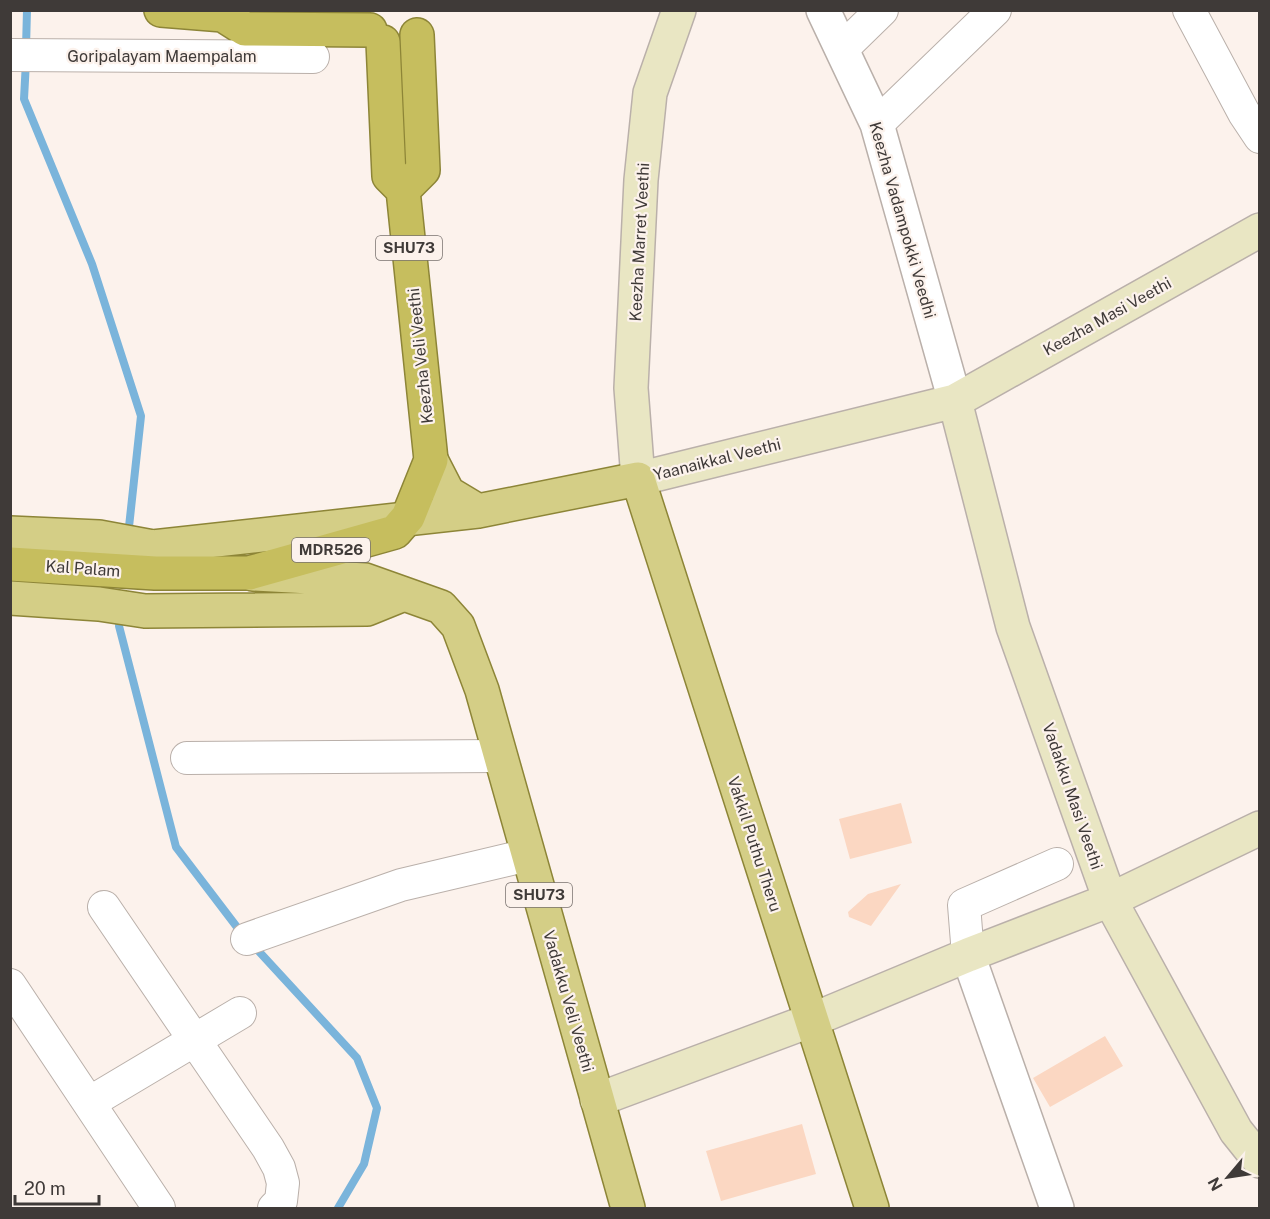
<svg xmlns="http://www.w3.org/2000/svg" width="1270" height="1219" font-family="'Public Sans',sans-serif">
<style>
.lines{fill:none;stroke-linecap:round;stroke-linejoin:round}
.stream{stroke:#7ab4db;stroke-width:8}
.building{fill:#fbd7c2}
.minor-casing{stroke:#bab0aa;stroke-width:34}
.tertiary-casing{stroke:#bab0aa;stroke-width:36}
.secondary-casing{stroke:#bab0aa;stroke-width:36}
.primary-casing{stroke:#8d8537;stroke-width:36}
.trunk-casing{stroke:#8d8537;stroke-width:36}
.minor{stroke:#fff;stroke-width:32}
.tertiary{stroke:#fff;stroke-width:33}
.secondary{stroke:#e9e6c3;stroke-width:33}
.primary{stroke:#d4ce86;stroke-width:33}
.trunk{stroke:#c6be5e;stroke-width:33}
.labels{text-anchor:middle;stroke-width:4.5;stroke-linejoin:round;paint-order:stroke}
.shield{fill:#fcf2ec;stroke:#78716e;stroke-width:1.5}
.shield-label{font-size:15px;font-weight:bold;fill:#3f3a38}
.street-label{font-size:16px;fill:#3f3a38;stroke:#fcf2ec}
</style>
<rect width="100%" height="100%" fill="#fcf2ec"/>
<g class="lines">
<path class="stream" d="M 26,48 L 27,10
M 26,61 L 24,99 L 92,264 L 141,416 L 128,536
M 120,615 L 119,626 L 176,847 L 243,935
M 252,944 L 357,1058 L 377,1108 L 364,1164 L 338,1208"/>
</g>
<path class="building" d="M 901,803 L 912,843 L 850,859 L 839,819 Z
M 901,884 L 871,926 L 849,917 L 848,912 L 868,894 Z
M 1105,1036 L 1123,1066 L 1050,1107 L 1033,1078 Z
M 802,1124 L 816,1174 L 721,1201 L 706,1151 Z"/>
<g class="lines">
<g class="minor-casing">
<path id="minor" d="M 1189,10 L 1244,113 L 1260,137
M 842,49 L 882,10
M 10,55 L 313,57
M 877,124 L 995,10
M 187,758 L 500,756
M 104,907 L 268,1148 L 279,1168 L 283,1183 L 281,1201 L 274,1208
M 247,939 L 401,885 L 528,855
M 968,955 L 964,905 L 1057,864
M 10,985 L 159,1208
M 89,1103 L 240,1013"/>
</g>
<g class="tertiary-casing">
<path id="tertiary" d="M 823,10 L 877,124 L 955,401
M 968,955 L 1057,1208"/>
</g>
<g class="secondary-casing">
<path id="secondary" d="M 679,10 L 650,93 L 641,180 L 631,388 L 638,479 L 955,401 L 1260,230
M 955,401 L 1013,627 L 1110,900 L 1236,1131 L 1260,1161
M 597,1100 L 812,1020 L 968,955 L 1110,900 L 1260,828"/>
</g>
<g class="primary-casing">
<path id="primary" d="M 431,460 L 448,493 L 478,511
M 10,533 L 99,537 L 153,547 L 478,511 L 638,479 L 872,1208
M 253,574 L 365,580 L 441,607 L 458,626 L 482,690 L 628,1208
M 10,598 L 99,604 L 145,611 L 367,609 L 404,594"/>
</g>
<g class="trunk-casing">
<path id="trunk" d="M 161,10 L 223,15 L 245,29 L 370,30
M 403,190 L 423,170 L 417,35
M 10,564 L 155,573 L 249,573 L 395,532 L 408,517 L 431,460 L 403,190 L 389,176 L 383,42"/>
</g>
<use href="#minor" class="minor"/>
<use href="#tertiary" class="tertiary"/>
<use href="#secondary" class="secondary"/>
<use href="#primary" class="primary"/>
<use href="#trunk" class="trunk"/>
</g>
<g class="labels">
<g class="shield">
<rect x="376" y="236" width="66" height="24" rx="4.5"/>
<rect x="292" y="538" width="78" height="24" rx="4.5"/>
<rect x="506" y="883" width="66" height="24" rx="4.5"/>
</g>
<g class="shield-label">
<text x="409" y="253">SHU73</text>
<text x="331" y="555">MDR526</text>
<text x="539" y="900">SHU73</text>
</g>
<g class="street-label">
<text x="162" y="62">Goripalayam Maempalam</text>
<text transform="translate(903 220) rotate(74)" y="6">Keezha Vadampokki Veedhi</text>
<text transform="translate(639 242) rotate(-87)" y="6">Keezha Marret Veethi</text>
<text transform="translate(1107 316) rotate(-29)" y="6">Keezha Masi Veethi</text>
<text transform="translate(420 356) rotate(-96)" y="6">Keezha Veli Veethi</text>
<text transform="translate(717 459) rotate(-14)" y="6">Yaanaikkal Veethi</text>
<text transform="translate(83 568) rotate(4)" y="6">Kal Palam</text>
<text transform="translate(1073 796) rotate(71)" y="6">Vadakku Masi Veethi</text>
<text transform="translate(755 844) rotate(72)" y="6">Vakkil Puthu Theru</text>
<text transform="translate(569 1001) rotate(74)" y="6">Vadakku Veli Veethi</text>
</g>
</g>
<rect width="1270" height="1219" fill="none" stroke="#3f3a38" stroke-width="24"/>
<g transform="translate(1228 1177) rotate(241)" stroke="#fcf2ec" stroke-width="4.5" paint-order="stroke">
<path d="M0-4.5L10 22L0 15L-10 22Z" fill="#3f3a38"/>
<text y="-9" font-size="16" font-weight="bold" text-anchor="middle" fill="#3f3a38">N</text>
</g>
<path d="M15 1195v9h84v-9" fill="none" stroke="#3f3a38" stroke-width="3"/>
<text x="24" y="1195" font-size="18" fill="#3f3a38" stroke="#fcf2ec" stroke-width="4.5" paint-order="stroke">20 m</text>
</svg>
